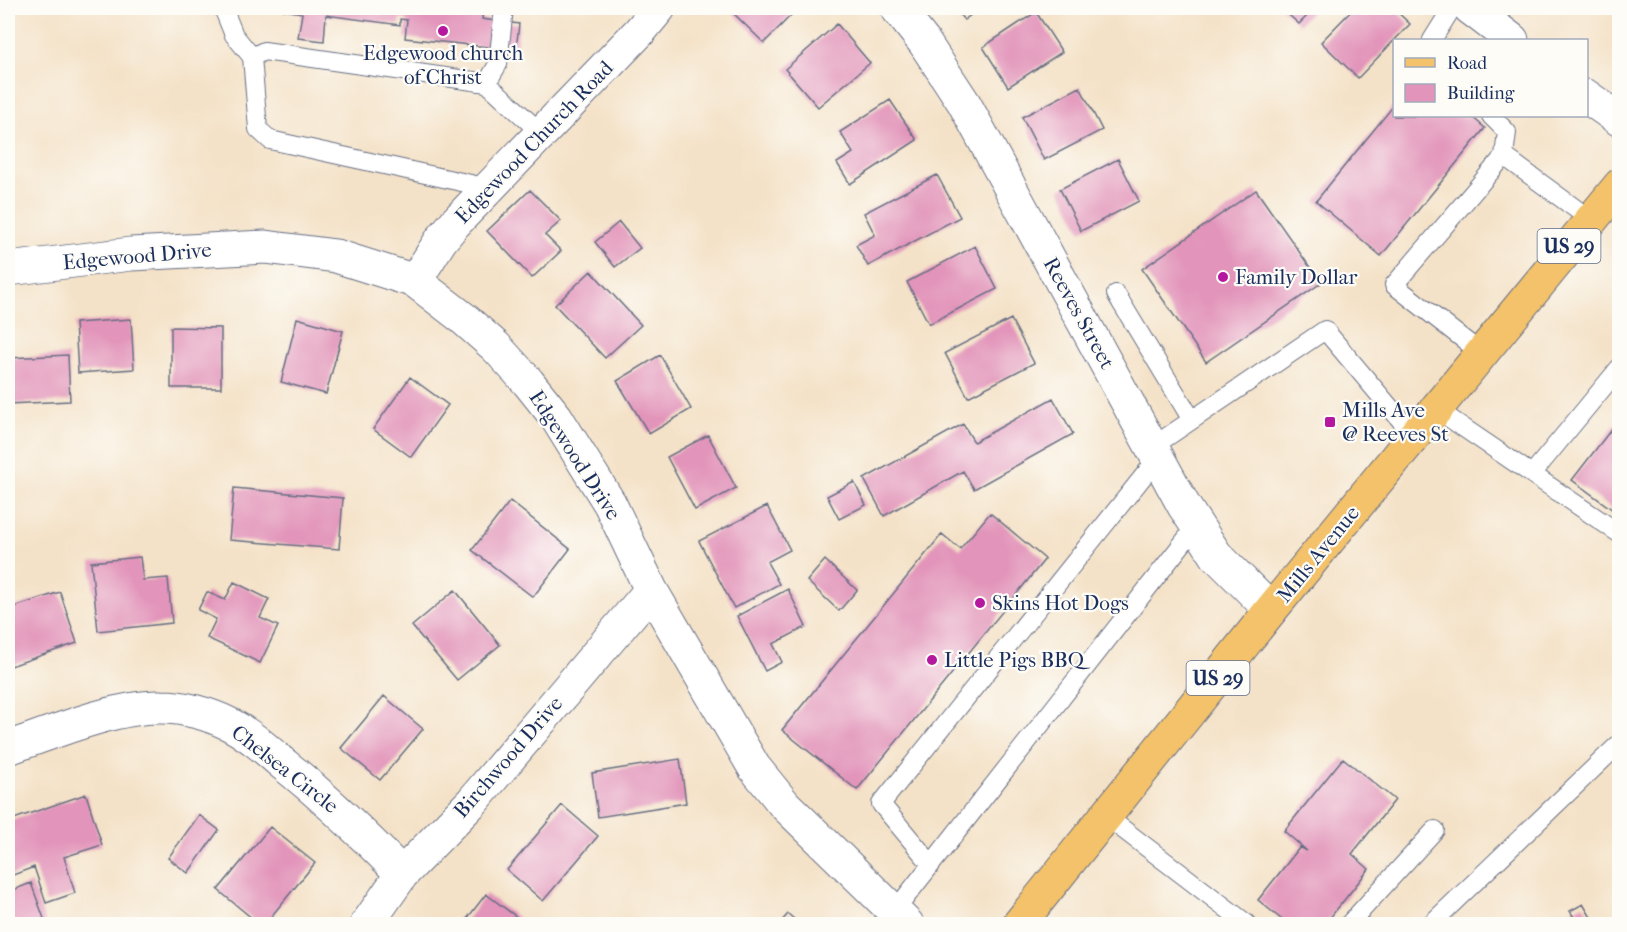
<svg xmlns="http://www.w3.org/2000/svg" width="1627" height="932" font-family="'IM FELL French Canon',serif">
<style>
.building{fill:#e294ba}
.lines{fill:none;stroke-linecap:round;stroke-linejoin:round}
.service-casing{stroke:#676e83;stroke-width:20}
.minor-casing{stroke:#676e83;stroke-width:35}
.primary-casing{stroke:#676e83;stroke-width:35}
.service{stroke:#fff;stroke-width:18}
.minor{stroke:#fff;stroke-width:33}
.primary{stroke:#f3c26a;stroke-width:33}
.poi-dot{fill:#b5179e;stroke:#fdfcf7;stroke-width:2}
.labels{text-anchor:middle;stroke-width:4.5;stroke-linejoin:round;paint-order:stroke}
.shield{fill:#fdfcf7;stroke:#5f6c8c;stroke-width:1.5}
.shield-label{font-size:20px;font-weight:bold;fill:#1b2f5e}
.poi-label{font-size:21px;fill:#1b2f5e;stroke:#fdfcf7;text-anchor:start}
.street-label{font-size:21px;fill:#1b2f5e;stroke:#fdfcf7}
</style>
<rect width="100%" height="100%" fill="#fdfcf7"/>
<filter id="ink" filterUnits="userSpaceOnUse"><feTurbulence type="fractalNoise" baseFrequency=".0167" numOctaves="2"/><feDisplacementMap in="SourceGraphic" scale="12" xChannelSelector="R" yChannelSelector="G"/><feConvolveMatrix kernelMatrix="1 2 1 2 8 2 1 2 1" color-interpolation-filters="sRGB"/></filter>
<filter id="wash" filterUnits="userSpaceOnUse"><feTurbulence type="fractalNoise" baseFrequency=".008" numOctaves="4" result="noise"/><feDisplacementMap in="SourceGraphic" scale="24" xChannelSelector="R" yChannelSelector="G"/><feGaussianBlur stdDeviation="1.35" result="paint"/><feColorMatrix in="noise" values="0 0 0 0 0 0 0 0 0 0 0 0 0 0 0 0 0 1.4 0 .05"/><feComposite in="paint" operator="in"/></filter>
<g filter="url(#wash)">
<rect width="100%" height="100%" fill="#f4e2c8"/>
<g id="blocks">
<path class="building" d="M 274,8 L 483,8 L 482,19 L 519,24 L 516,50 L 405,38 L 407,20 L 400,19 L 400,25 L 326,15 L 324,41 L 298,38 L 302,13 Z
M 728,8 L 798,8 L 764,43 Z
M 954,8 L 980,8 L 964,20 Z
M 1281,8 L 1315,8 L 1299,24 Z
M 1354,8 L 1393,8 L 1410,24 L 1358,78 L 1321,42 Z
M 1036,12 L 1062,52 L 1008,87 L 983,47 Z
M 837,24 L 870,63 L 818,107 L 785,69 Z
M 1080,87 L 1102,130 L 1044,160 L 1022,117 Z
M 890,100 L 917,140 L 850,184 L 837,163 L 853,153 L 840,132 Z
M 1394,105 L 1394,116 L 1471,116 L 1485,128 L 1381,256 L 1316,201 Z
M 1118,159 L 1139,201 L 1081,231 L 1060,189 Z
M 937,175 L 960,217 L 868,266 L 856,245 L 875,235 L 864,213 Z
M 530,190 L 561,221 L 545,235 L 561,251 L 532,278 L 487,231 Z
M 1256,190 L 1321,283 L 1206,362 L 1142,269 Z
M 619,222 L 640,248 L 615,267 L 595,242 Z
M 975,246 L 997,289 L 929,324 L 907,282 Z
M 591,271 L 641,325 L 605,358 L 555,305 Z
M 297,318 L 343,331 L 326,394 L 281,382 Z
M 131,319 L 134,369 L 78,373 L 75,323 Z
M 1011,319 L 1034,363 L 968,397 L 945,353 Z
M 171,327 L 221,328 L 221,388 L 171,388 Z
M 68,355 L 70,401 L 8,404 L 8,358 Z
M 660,355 L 691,409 L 649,434 L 617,381 Z
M 410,377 L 448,405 L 411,457 L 373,429 Z
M 1053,398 L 1073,434 L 974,489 L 963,471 L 884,516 L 864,479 L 963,424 L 974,442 Z
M 1620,418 L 1620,515 L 1572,480 Z
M 708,435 L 736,488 L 695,510 L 667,457 Z
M 854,482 L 866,505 L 839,519 L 827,496 Z
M 234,488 L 343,498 L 339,549 L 229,540 Z
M 510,501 L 570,549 L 533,597 L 472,550 Z
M 767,506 L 790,550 L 767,562 L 779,584 L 734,608 L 699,541 Z
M 990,513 L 1045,559 L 857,790 L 782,730 L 942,534 L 960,549 Z
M 140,557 L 143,580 L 168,578 L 172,623 L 98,631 L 91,562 Z
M 825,560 L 857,590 L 839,611 L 807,581 Z
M 234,582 L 269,599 L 260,618 L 278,626 L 260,663 L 207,638 L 216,619 L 198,610 L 207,592 L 225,600 Z
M 788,589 L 806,627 L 773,644 L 782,662 L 765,671 L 737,616 Z
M 455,590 L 500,645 L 457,680 L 412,626 Z
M 60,592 L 77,643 L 8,667 L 8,609 Z
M 384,696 L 423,729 L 380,780 L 341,748 Z
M 1343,758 L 1395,800 L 1352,854 L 1369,869 L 1325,924 L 1287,924 L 1258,900 L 1300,847 L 1307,851 L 1284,831 Z
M 680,759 L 686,803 L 598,817 L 592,773 Z
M 86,794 L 102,845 L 64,857 L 75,893 L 46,903 L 34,867 L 8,877 L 8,821 Z
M 562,805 L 598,836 L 543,901 L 507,870 Z
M 199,815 L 219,830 L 188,873 L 168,858 Z
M 270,827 L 315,863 L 265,924 L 259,924 L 218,890 Z
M 31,883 L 46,924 L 8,924 L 8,892 Z
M 486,894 L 522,921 L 520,924 L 463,924 Z
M 1583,904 L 1595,924 L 1578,924 L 1570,911 Z
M 788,914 L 800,924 L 779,924 Z"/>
</g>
</g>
<g filter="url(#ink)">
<use href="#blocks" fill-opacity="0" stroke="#676e83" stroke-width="1.5"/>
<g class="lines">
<g class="service-casing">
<path id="service" d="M 223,8 L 234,35 L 252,57
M 1432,40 L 1452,8
M 487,83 L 498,64 L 504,8
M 1491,116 L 1507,132 L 1504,156
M 489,188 L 270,140 L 258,129 L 252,57 L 264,51 L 487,83 L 541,133
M 1116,294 L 1192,420
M 1481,353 L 1394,285 L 1504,156 L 1591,220
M 1436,409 L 1620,534
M 1152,447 L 1325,330 L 1414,436
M 1532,474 L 1620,367
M 1107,817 L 1247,924
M 931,864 L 881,804 L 1158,458
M 894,912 L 1197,525
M 1349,924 L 1435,830
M 1431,924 L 1620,743"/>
</g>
<g class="minor-casing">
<path id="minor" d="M 897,8 L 924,42 L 964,103 L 1184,506 L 1216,555 L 1271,610
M 1470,8 L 1512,40
M 1586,96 L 1620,120
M 8,269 L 131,254 L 265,247 L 336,256 L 415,281 L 463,318 L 496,347 L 528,382 L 556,417 L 610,504 L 651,590 L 754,767 L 784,804 L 907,924
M 415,281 L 441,240 L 455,223 L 640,31 L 659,8
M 8,748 C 51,733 116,706 161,707 C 184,707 210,714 231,725 C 250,735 266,749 282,763 C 325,797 364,835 402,874
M 367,924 L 402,874 L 472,802 L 651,590"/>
</g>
<g class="primary-casing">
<path id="primary" d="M 1019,924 L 1271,610 L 1620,185"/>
</g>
<use href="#service" class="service"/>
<use href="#minor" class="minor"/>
<use href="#primary" class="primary"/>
</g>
</g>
<g class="poi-dot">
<circle cx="443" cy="31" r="6"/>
<circle cx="1223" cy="277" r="6"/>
<rect x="1324" y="416" width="12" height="12" rx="3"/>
<circle cx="980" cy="603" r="6"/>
<circle cx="932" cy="660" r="6"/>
</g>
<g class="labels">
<g class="shield">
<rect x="1537.5" y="229" width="63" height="34" rx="4.5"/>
<rect x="1186.5" y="661" width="63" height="34" rx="4.5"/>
</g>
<g class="shield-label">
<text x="1569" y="253">US 29</text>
<text x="1218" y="685">US 29</text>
</g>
<g class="poi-label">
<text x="443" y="60" text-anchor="middle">Edgewood church<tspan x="443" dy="24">of Christ</tspan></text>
<text x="1235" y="284">Family Dollar</text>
<text x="1342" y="417">Mills Ave<tspan x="1342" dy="24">@ Reeves St</tspan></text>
<text x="992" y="610">Skins Hot Dogs</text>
<text x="944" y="667">Little Pigs BBQ</text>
</g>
<g class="street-label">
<text transform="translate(534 142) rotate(-46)" y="7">Edgewood Church Road</text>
<text transform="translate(137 256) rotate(-5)" y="7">Edgewood Drive</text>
<text transform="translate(1079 313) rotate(61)" y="7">Reeves Street</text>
<text transform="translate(575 455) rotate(57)" y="7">Edgewood Drive</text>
<text transform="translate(1318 554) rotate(-51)" y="7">Mills Avenue</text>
<text transform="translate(508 757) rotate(-49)" y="7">Birchwood Drive</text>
<text transform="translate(285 769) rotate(38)" y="7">Chelsea Circle</text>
</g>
</g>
<rect width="1627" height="932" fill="none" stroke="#fdfcf7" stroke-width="30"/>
<rect x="1393" y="39" width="195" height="78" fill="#fdfcf7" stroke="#a3aaba" stroke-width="1.5"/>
<rect x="1405" y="58" width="30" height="9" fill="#f3c26a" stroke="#a3aaba" stroke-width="1.5"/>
<text x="1447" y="69" font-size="18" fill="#1b2f5e">Road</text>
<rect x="1405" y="84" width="30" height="18" fill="#e294ba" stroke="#a3aaba" stroke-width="1.5"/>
<text x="1447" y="99" font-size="18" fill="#1b2f5e">Building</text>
</svg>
